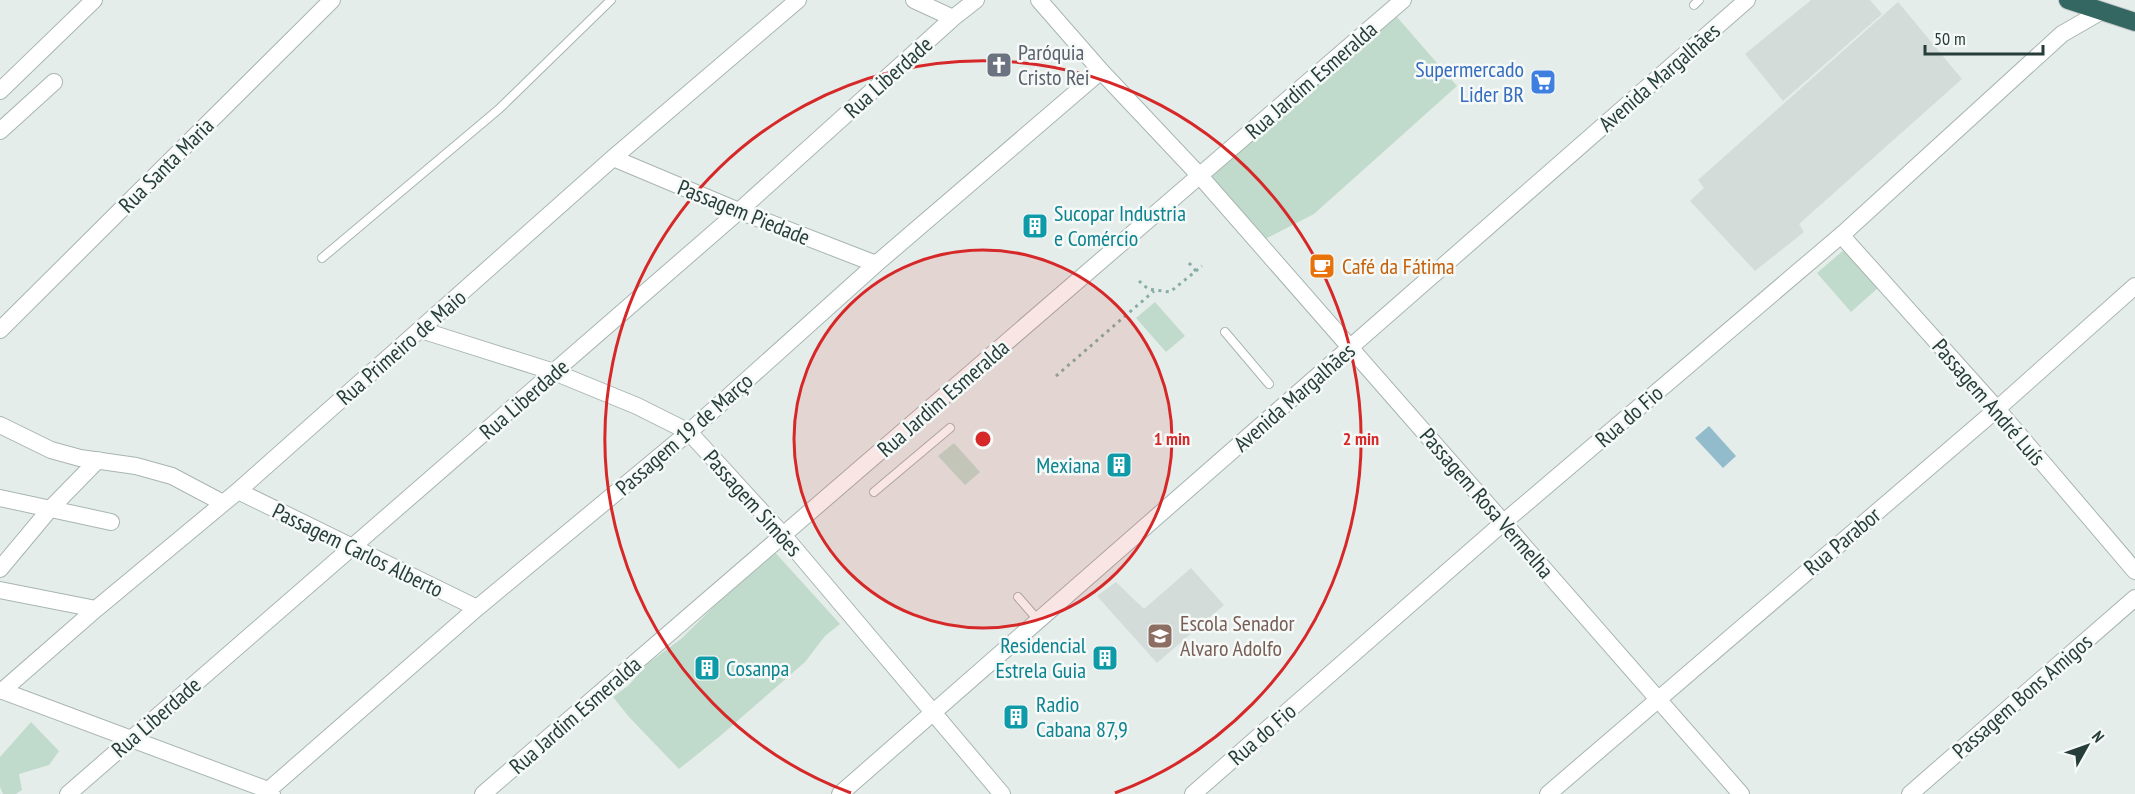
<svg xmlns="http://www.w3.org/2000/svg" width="2135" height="794" font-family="'PT Sans Narrow',sans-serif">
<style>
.built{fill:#d3dcd9}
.green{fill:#c0dbcb}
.water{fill:#92bccc}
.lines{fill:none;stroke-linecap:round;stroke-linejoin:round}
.lane-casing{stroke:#a8b5b1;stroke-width:10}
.street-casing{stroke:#a8b5b1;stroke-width:18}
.highway-casing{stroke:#c2c9c8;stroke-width:20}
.path{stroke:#88ada6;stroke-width:3;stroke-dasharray:3 4.5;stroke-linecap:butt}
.lane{stroke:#fff;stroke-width:8}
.street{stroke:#fff;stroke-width:16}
.highway{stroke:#346662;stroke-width:18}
.ring{fill:none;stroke:#d62828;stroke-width:3}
.labels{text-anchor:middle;stroke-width:5;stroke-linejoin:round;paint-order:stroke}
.worship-label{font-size:22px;fill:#5b616d;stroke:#f5f9f8;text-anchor:start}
.shop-label{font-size:22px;fill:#366cbe;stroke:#f5f9f8;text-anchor:end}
.street-label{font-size:22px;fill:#263d39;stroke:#f5f9f8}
.culture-label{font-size:22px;fill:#0d838f;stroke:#f5f9f8;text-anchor:start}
.food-label{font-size:22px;fill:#c56008;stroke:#f5f9f8;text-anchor:start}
.education-label{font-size:22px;fill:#785e54;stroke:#f5f9f8;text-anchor:start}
.centre{fill:#d62828;stroke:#f5f9f8;stroke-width:3}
.ring-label{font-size:18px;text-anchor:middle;font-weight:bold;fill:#d62828;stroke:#f5f9f8;stroke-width:5;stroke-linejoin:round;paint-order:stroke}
</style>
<rect width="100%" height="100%" fill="#e5edea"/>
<path class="built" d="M 1811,0 L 1870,0 L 1882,14 L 1783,101 L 1745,54 Z
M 1898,2 L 1962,79 L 1799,224 L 1804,232 L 1755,271 L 1690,201 L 1704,188 L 1698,180 Z
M 1191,568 L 1224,605 L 1157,663 L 1097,596 L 1116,582 L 1144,609 Z"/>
<path class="green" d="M 1397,17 L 1457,86 L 1314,214 L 1265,239 L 1209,177 Z
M 1845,249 L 1879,287 L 1851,312 L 1817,273 Z
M 1155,302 L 1185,336 L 1166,352 L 1136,318 Z
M 954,443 L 980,472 L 965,485 L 938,456 Z
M 772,549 L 840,624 L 825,636 L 805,662 L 719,737 L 679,769 L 629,717 L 613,697 L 629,685 L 647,664 L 681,639 Z
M 31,722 L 59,751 L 49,765 L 19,774 L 22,790 L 16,794 L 3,794 L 0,787 L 0,757 Z"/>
<path class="water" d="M 1709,426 L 1736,456 L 1723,468 L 1695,438 Z"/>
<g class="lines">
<g class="lane-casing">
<path id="lane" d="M 1694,5 L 1699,0
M 322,258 L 499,109 L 611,0
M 1225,332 L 1269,384
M 874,492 L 950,428
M 1018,597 L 1038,620"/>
</g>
<g class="street-casing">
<path id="street" d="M 914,0 L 953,18
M 1039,0 L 1101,71 L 1200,176 L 1741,794
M 0,91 L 94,0
M 0,131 L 54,82
M 613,158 L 739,211 L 876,264
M 1841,235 L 1997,409 L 2135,571
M 0,330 L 332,0
M 421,330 L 554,372 L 637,406 L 689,432 L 784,536 L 1002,794
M 0,425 L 51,450 L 80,458 L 136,466 L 172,476 L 223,503
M 238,491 L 477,608
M 0,498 L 111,522
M 0,569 L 50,509 L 98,460
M 0,590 L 96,609
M 0,690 L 268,790 L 272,794
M 2,691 L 96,609 L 238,491 L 613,158 L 798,0
M 68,794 L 739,211 L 953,18 L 976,0
M 264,794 L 477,608 L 689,432 L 876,264 L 1101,71
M 483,794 L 1403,0
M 840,794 L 1747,0
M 1193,794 L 1504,522 L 1846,231 L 2062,34 L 2102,11
M 1548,794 L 1997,409 L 2135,286
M 1910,794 L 2135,598"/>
</g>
<g class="highway-casing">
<path id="highway" d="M 2068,0 L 2135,22"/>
</g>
<path class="path" d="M 1189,263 L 1196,271
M 1139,281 L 1148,289 L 1170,292 L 1202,266
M 1056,376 L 1154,291"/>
<use href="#lane" class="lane"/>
<use href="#street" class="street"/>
<use href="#highway" class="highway"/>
</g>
<circle cx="983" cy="439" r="189" fill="#d62828" fill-opacity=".12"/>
<g class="ring">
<circle cx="983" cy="439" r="189"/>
<path d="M851 793A378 378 0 1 1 1115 793"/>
</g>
<defs>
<g id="church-square" transform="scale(1.35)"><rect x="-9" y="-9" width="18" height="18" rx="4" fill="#6b7280" stroke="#f5f9f8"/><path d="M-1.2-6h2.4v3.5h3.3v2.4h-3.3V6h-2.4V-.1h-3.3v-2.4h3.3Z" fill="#fff"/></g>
<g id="supermarket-square" transform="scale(1.35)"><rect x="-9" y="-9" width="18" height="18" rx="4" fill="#3f7fe0" stroke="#f5f9f8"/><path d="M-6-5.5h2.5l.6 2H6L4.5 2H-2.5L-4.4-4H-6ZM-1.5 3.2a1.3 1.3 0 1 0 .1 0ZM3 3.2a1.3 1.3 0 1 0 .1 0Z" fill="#fff"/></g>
<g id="building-square" transform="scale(1.35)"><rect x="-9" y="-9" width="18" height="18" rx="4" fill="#0f9aa8" stroke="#f5f9f8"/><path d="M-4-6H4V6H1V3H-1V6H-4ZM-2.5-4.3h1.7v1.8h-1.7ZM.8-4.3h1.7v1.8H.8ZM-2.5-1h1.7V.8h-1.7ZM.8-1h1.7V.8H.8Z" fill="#fff"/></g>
<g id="cafe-square" transform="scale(1.35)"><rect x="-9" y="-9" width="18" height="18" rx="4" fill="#e8710a" stroke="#f5f9f8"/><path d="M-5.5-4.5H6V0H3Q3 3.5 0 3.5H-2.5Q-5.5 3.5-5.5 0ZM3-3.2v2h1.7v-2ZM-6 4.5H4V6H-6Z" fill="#fff"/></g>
<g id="school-square" transform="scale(1.35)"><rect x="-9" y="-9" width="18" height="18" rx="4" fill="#8d6e63" stroke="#f5f9f8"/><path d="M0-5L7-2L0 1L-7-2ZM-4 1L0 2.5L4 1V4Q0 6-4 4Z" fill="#fff"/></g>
</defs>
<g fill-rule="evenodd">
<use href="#church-square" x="999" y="65"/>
<use href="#supermarket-square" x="1543" y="82"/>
<use href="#building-square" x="1035" y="226"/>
<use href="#cafe-square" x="1322" y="266"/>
<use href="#building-square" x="1119" y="465"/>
<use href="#school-square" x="1160" y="636"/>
<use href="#building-square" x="1105" y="658"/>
<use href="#building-square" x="707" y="668"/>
<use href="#building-square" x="1016" y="717"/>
</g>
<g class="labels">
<g class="worship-label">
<text x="1018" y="60">Paróquia<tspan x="1018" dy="25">Cristo Rei</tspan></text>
</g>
<g class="shop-label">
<text x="1524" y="77">Supermercado<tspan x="1524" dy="25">Lider BR</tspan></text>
</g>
<g class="street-label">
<text transform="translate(888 77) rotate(-42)" y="8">Rua Liberdade</text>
<text transform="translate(1659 77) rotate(-41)" y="8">Avenida Margalhães</text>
<text transform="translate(1311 80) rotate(-41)" y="8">Rua Jardim Esmeralda</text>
<text transform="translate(166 165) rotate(-45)" y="8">Rua Santa Maria</text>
<text transform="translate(744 212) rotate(22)" y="8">Passagem Piedade</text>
<text transform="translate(401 347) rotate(-41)" y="8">Rua Primeiro de Maio</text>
<text transform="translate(1294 397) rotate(-41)" y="8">Avenida Margalhães</text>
<text transform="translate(943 398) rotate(-41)" y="8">Rua Jardim Esmeralda</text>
<text transform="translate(524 399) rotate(-41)" y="8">Rua Liberdade</text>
<text transform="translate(1989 402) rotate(49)" y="8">Passagem André Luís</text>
<text transform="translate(1629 416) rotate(-41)" y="8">Rua do Fio</text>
<text transform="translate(684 434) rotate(-41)" y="8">Passagem 19 de Março</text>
<text transform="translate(753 503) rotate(48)" y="8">Passagem Simões</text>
<text transform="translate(1487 503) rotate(49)" y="8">Passagem Rosa Vermelha</text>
<text transform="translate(1842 541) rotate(-40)" y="8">Rua Parabor</text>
<text transform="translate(358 550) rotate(26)" y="8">Passagem Carlos Alberto</text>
<text transform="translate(2022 696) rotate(-41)" y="8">Passagem Bons Amigos</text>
<text transform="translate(575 715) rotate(-41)" y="8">Rua Jardim Esmeralda</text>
<text transform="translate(156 717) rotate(-41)" y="8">Rua Liberdade</text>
<text transform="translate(1262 734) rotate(-41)" y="8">Rua do Fio</text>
</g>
<g class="culture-label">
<text x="1054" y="221">Sucopar Industria<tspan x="1054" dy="25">e Comércio</tspan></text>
<text x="1100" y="473" text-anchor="end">Mexiana</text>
<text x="1086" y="653" text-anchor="end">Residencial<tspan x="1086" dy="25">Estrela Guia</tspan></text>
<text x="726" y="676">Cosanpa</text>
<text x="1036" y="712">Radio<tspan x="1036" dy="25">Cabana 87,9</tspan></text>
</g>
<g class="food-label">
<text x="1342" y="274">Café da Fátima</text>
</g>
<g class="education-label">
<text x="1180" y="631">Escola Senador<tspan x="1180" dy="25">Alvaro Adolfo</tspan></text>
</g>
</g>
<circle cx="983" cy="439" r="9" class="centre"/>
<g class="ring-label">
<text x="1172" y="445">1 min</text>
<text x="1361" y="445">2 min</text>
</g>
<g transform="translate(2087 746) rotate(50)" stroke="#f5f9f8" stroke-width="4.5" paint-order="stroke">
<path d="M0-4.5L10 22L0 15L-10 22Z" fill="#263d39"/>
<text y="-9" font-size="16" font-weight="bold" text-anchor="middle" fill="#263d39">N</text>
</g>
<path d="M1925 45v9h118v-9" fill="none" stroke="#263d39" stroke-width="3"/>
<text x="1934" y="45" font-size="18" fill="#263d39" stroke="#f5f9f8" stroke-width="4.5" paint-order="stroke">50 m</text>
</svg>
